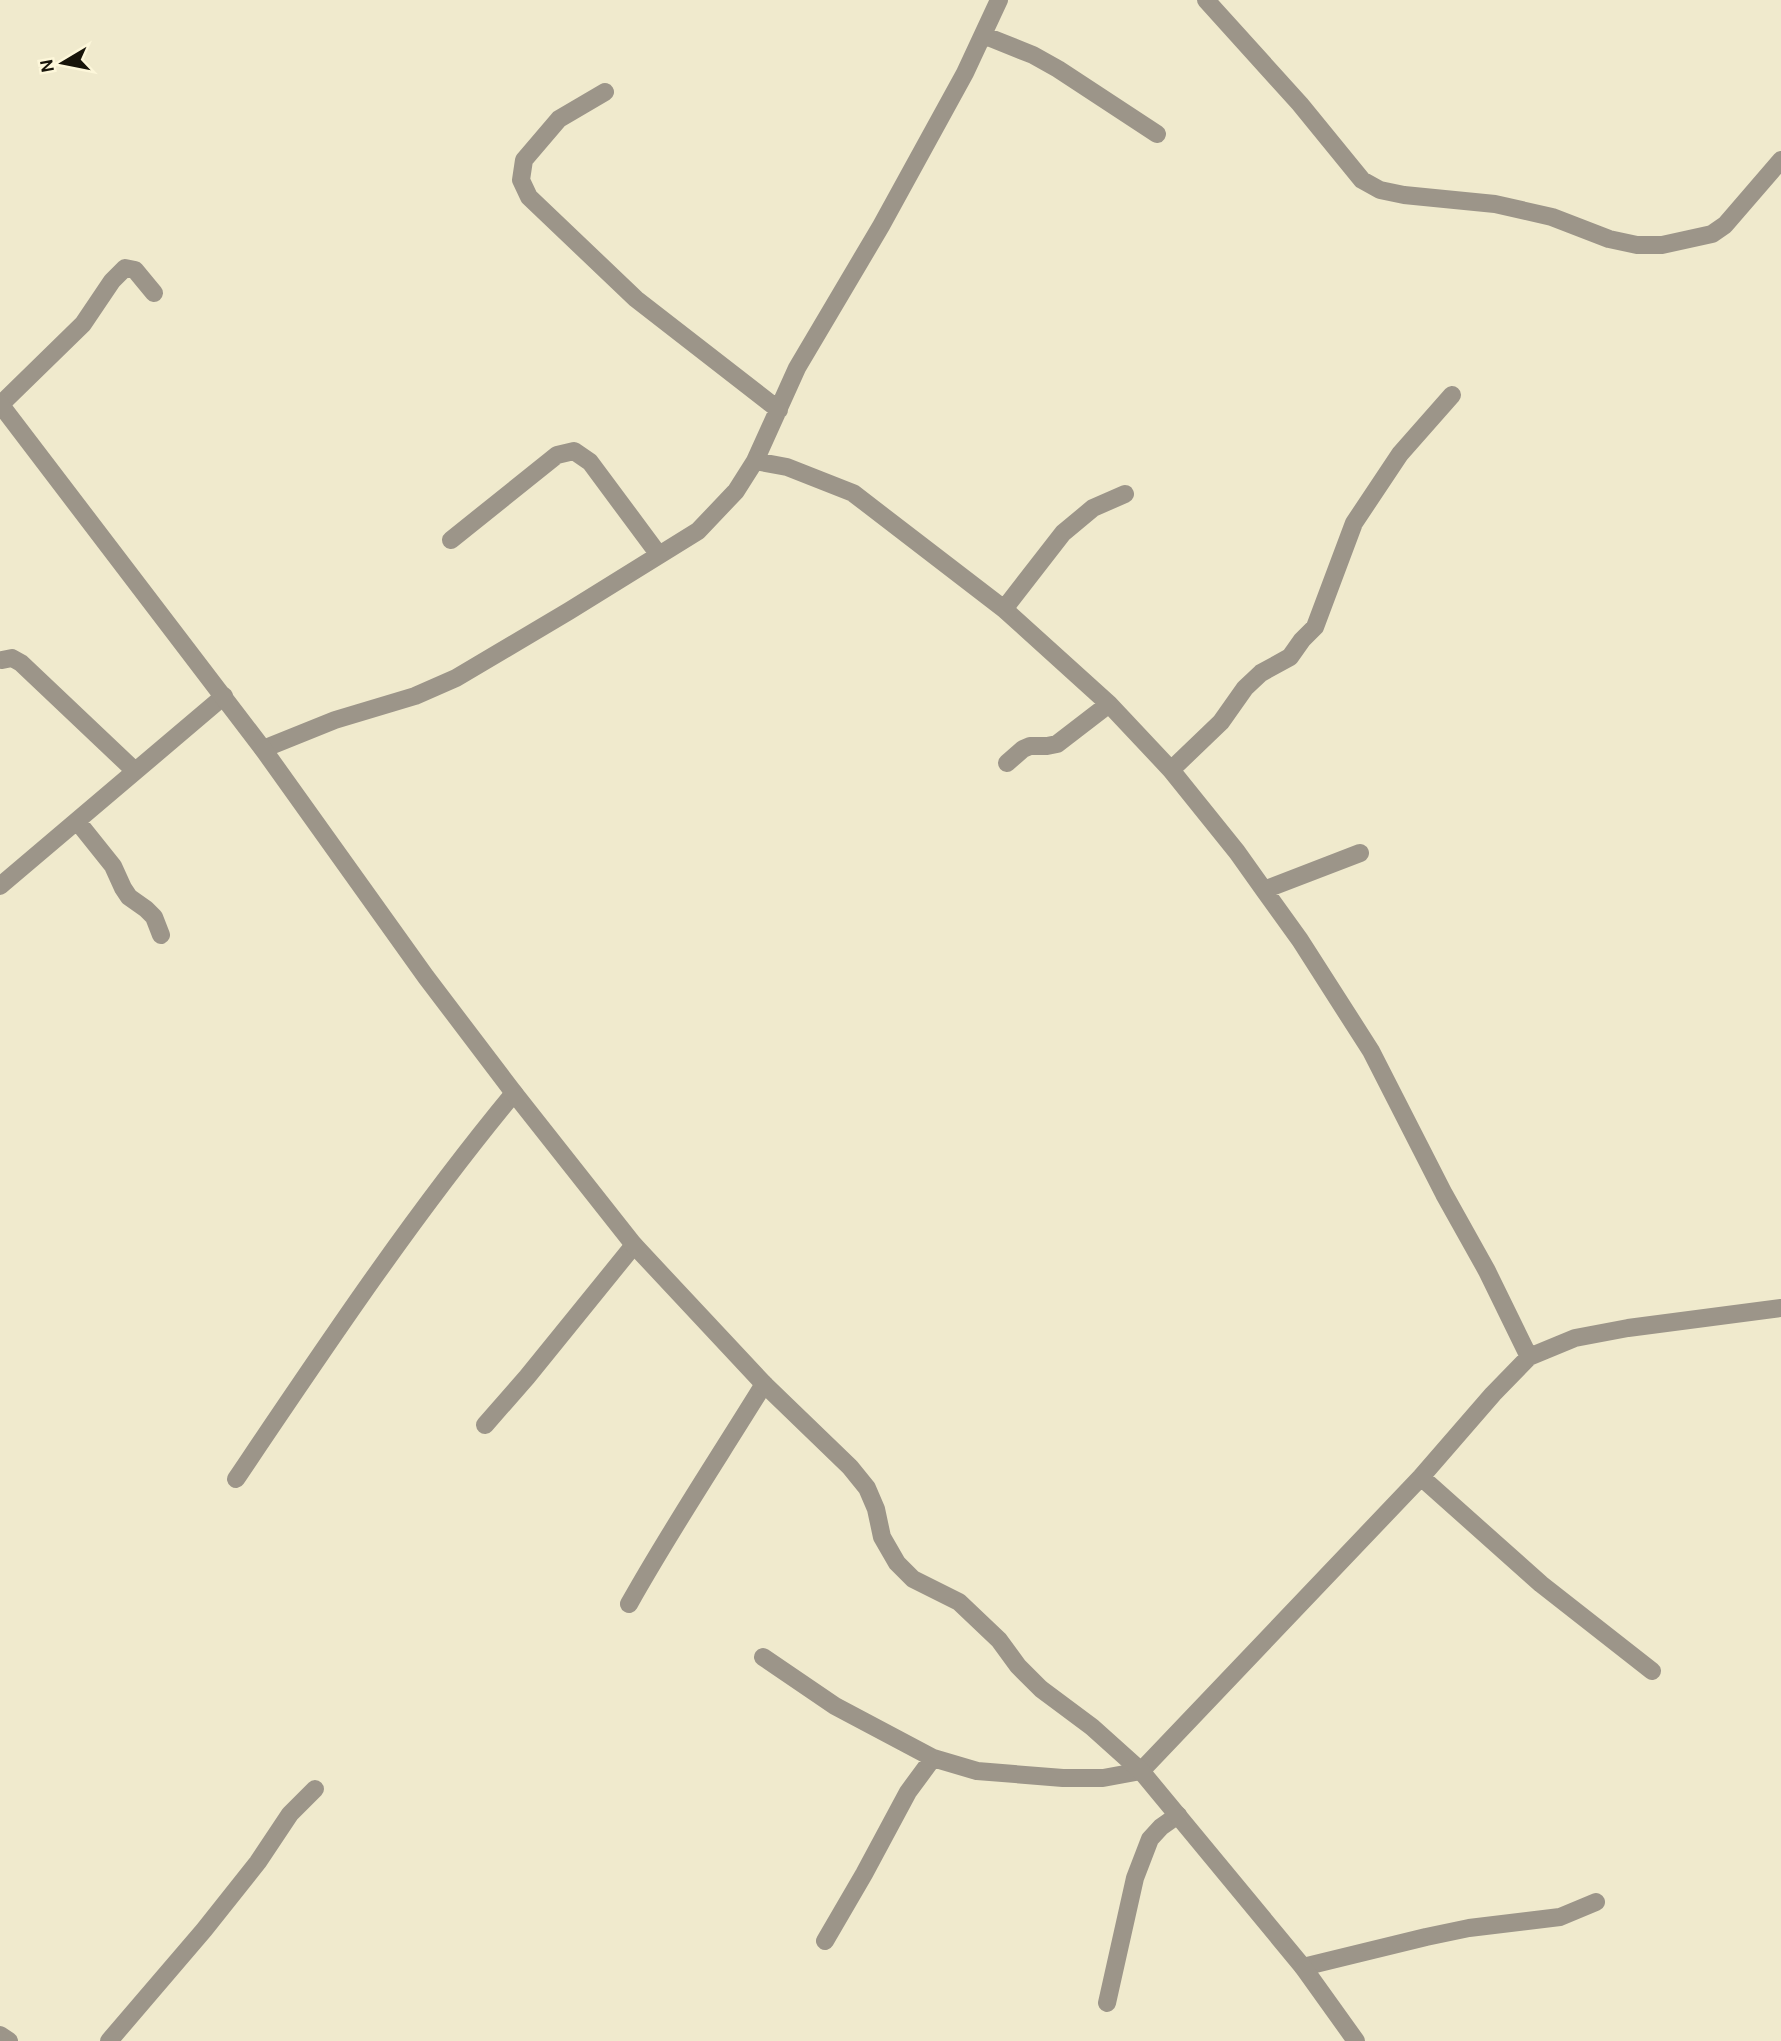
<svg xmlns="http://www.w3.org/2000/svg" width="1781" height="2041" font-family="Karla,sans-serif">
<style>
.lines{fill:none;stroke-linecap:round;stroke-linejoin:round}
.minor{stroke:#9c9589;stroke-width:18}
.tertiary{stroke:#9c9589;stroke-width:18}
</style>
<rect width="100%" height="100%" fill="#f0eacd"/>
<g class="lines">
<path class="minor" d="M 1206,0 L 1300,104 L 1362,180 L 1380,190 L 1404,195 L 1495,204 L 1552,217 L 1609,239 L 1637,245 L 1662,245 L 1712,234 L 1725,225 L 1781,160
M 983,35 L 1033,55 L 1058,69 L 1157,134
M 605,92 L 559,119 L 524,160 L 521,180 L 529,197 L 636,299 L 779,410
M 0,405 L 83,324 L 112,281 L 125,268 L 135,270 L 154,293
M 755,461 L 787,467 L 853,493 L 1004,609 L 1109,704 L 1171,770 L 1237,852 L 1264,890 L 1300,940 L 1371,1051 L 1444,1194 L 1487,1271 L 1529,1357
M 451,540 L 557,455 L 574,451 L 590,462 L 659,555
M 1004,609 L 1063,533 L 1093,508 L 1125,494
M 2,660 L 12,658 L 21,663 L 135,771
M 263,749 L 335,720 L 415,696 L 456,678 L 569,611 L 698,531 L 736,491 L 755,461 L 797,368 L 881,226 L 965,73 L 999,0
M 1007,763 L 1023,749 L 1030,746 L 1047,746 L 1057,744 L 1109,704
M 1171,770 L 1221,722 L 1245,688 L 1261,673 L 1290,657 L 1302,640 L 1315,627 L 1354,523 L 1400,454 L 1452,395
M 77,821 L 113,866 L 123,888 L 129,897 L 146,909 L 154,917 L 161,935
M 0,886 L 224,696
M 1264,890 L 1360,853
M 485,1425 L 527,1377 L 634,1245
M 1421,1477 L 1541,1584 L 1652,1671
M 236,1479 C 325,1347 413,1215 514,1093
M 629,1604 C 671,1529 719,1457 764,1384
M 763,1657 L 835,1706 L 933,1758 L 977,1771 L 1063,1778 L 1103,1778 L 1141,1771 L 1421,1477 L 1493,1394 L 1529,1357 L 1575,1338 L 1628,1328 L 1781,1308
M 825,1941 L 864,1874 L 908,1792 L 933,1758
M 1303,1967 L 1426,1937 L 1469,1928 L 1560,1917 L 1596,1902
M 1107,2003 L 1135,1878 L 1150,1839 L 1161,1827 L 1178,1815
M 0,2035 L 9,2041
M 109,2041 L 204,1930 L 258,1862 L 290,1814 L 315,1789"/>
<path class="tertiary" d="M 0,404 L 263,749 L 426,977 L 514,1093 L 634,1245 L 764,1384 L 850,1467 L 867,1488 L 876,1509 L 882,1537 L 897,1563 L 913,1579 L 959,1602 L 999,1640 L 1018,1666 L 1041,1689 L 1092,1727 L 1141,1771 L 1303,1967 L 1356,2041"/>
</g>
<g transform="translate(63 63) rotate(260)" stroke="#fdf7da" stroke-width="5" paint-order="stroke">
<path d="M0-5L12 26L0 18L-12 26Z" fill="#17140a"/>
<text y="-10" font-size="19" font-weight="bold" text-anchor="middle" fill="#17140a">N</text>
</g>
</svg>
